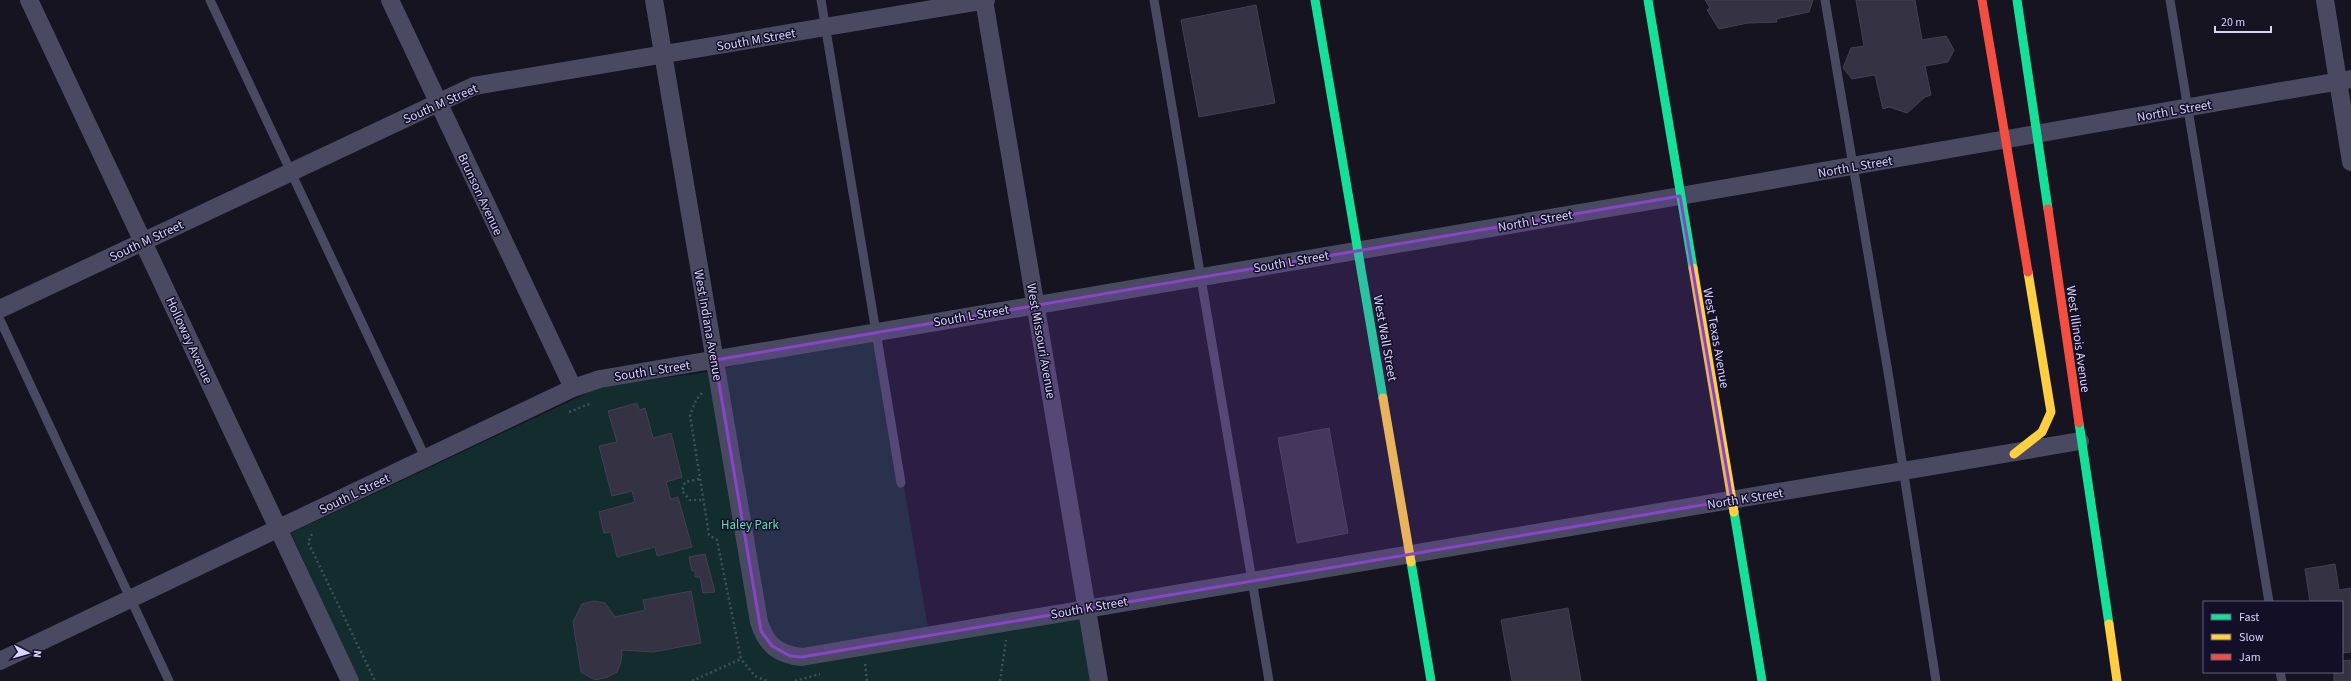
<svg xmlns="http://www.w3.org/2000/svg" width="2351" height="681" font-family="'Source Sans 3',sans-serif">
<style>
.green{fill:#132c2d}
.building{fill:#343243;stroke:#433f54}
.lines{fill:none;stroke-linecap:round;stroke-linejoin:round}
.path{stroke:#44505f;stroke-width:2.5;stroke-dasharray:2 3;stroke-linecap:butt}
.lane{stroke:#4a4962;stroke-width:9}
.street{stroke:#4a4962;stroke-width:18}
.fast{stroke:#16e098;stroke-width:9}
.slow{stroke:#ffcf43;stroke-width:9}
.jam{stroke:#f24e42;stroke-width:9}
.marked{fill:#8945c9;fill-opacity:0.2;stroke:#8945c9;stroke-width:3;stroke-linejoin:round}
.labels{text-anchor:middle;stroke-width:3;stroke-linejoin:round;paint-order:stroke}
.street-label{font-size:13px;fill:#d9d4ff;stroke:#130f26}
.park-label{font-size:13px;fill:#5fe0c0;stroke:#130f26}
</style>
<rect width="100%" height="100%" fill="#161421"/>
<path class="green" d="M 878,332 L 930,640 L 1083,616 L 1093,681 L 358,681 L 291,533 L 602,386 L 708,372 Z"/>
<path class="building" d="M 1705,0 L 1813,0 L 1809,12 L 1776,19 L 1777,22 L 1748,23 L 1719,29 L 1707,10 L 1710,8 Z
M 1856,0 L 1915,0 L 1922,40 L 1946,36 L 1954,50 L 1948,62 L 1925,66 L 1931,95 L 1925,97 L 1907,113 L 1889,107 L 1883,109 L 1875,75 L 1852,79 L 1843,68 L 1851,48 L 1864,46 Z
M 1256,5 L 1275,103 L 1199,117 L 1181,20 Z
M 637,403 L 639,410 L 645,408 L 653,438 L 671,433 L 682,477 L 666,482 L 671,499 L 678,497 L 692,547 L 657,556 L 655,547 L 617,557 L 611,532 L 604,533 L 599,512 L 635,502 L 632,491 L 612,496 L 599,446 L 617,442 L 608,411 Z
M 1329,428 L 1348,533 L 1297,543 L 1278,438 Z
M 705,554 L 715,592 L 703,593 L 700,577 L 695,577 L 695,571 L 692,571 L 689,557 Z
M 2335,564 L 2339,590 L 2351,588 L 2351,652 L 2343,653 L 2342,602 L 2310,602 L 2305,569 Z
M 691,591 L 701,643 L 653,652 L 622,650 L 621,662 L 617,672 L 608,677 L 595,680 L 581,672 L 573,622 L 582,604 L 594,601 L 605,603 L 615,617 L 645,610 L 643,600 Z
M 1568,608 L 1581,681 L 1512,681 L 1501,620 Z
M 2351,660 L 2351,681 L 2334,681 L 2334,672 L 2342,672 L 2342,661 Z"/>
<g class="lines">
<path class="path" d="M 702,393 L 696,400 L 690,415 L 709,535 L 717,540 L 741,659 L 755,676 L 767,681
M 569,412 L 589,404
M 699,479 L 685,482 L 682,491 L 690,500 L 703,500
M 312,534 L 308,542 L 375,681
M 865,664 L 867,681
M 692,681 L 741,659
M 795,681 L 820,674
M 1000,681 L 1006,640"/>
<path class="lane" d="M 210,0 L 426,459
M 821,0 L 901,483
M 1154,0 L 1269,681
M 1825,0 L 1889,378 L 1936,681
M 2170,0 L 2269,602
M 0,320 L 169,681
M 2280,672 L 2282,681"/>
<path class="street" d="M 29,0 L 350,681
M 390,0 L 573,388
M 654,0 L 759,622 C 766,645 779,655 802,657 L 2080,441
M 984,0 L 1099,681
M 2325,0 L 2351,162
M 0,309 L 474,86 L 986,0
M 0,661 L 573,388 L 600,379 L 1680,196 L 2351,79"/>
<path class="fast" d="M 1315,0 L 1383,398
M 1648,0 L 1693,268
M 2017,0 L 2048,209
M 2079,423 L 2109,624
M 1734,512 L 1762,681
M 1411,562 L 1431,681"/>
<path class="slow" d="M 1693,268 L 1734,512
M 1383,398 L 1411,562
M 2014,454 L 2042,432 L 2051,412 L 2028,272
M 2109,624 L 2117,681"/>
<path class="jam" d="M 1982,0 L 2028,272
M 2048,209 L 2079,423"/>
</g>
<path class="marked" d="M 1680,196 L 1732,500 L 802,657 L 790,656 L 772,646 L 761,631 L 715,360 Z"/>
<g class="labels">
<g class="street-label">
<text transform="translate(756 39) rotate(-10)" y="5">South M Street</text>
<text transform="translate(440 103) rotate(-24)" y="5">South M Street</text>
<text transform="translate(2174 110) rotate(-10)" y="5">North L Street</text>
<text transform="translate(1855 166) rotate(-10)" y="5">North L Street</text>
<text transform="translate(481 194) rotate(65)" y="5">Brunson Avenue</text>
<text transform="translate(1535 220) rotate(-10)" y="5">North L Street</text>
<text transform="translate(146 240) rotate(-25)" y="5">South M Street</text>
<text transform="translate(1291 261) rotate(-10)" y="5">South L Street</text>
<text transform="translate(971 315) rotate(-10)" y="5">South L Street</text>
<text transform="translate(709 325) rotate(80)" y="5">West Indiana Avenue</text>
<text transform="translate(1386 338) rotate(80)" y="5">West Wall Street</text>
<text transform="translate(1717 338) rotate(80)" y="5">West Texas Avenue</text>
<text transform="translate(2079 339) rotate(82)" y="5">West Illinois Avenue</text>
<text transform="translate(190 340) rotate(65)" y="5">Holloway Avenue</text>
<text transform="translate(1042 341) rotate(80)" y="5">West Missouri Avenue</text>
<text transform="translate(652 370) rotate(-9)" y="5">South L Street</text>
<text transform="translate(354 493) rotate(-26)" y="5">South L Street</text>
<text transform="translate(1745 498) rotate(-9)" y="5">North K Street</text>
<text transform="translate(1089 607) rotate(-10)" y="5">South K Street</text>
</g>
<g class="park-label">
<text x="750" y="529">Haley Park</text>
</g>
</g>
<rect x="2203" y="601" width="140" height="72" fill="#130f26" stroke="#625e7d"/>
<rect x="2211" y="614" width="20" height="6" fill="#16e098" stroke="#625e7d"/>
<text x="2239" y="621" font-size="12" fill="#d9d4ff">Fast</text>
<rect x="2211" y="634" width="20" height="6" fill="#ffcf43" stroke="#625e7d"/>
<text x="2239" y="641" font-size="12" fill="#d9d4ff">Slow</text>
<rect x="2211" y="654" width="20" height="6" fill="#f24e42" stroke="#625e7d"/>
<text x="2239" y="661" font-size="12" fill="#d9d4ff">Jam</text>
<g transform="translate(28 653) rotate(96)" stroke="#130f26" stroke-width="3" paint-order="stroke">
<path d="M0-3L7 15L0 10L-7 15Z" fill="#d9d4ff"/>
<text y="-6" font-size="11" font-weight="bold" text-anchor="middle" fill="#d9d4ff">N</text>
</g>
<path d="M2215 26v6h56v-6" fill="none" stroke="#d9d4ff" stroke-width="2"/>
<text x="2221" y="26" font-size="12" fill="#d9d4ff" stroke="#130f26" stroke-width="3" paint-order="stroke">20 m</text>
</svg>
